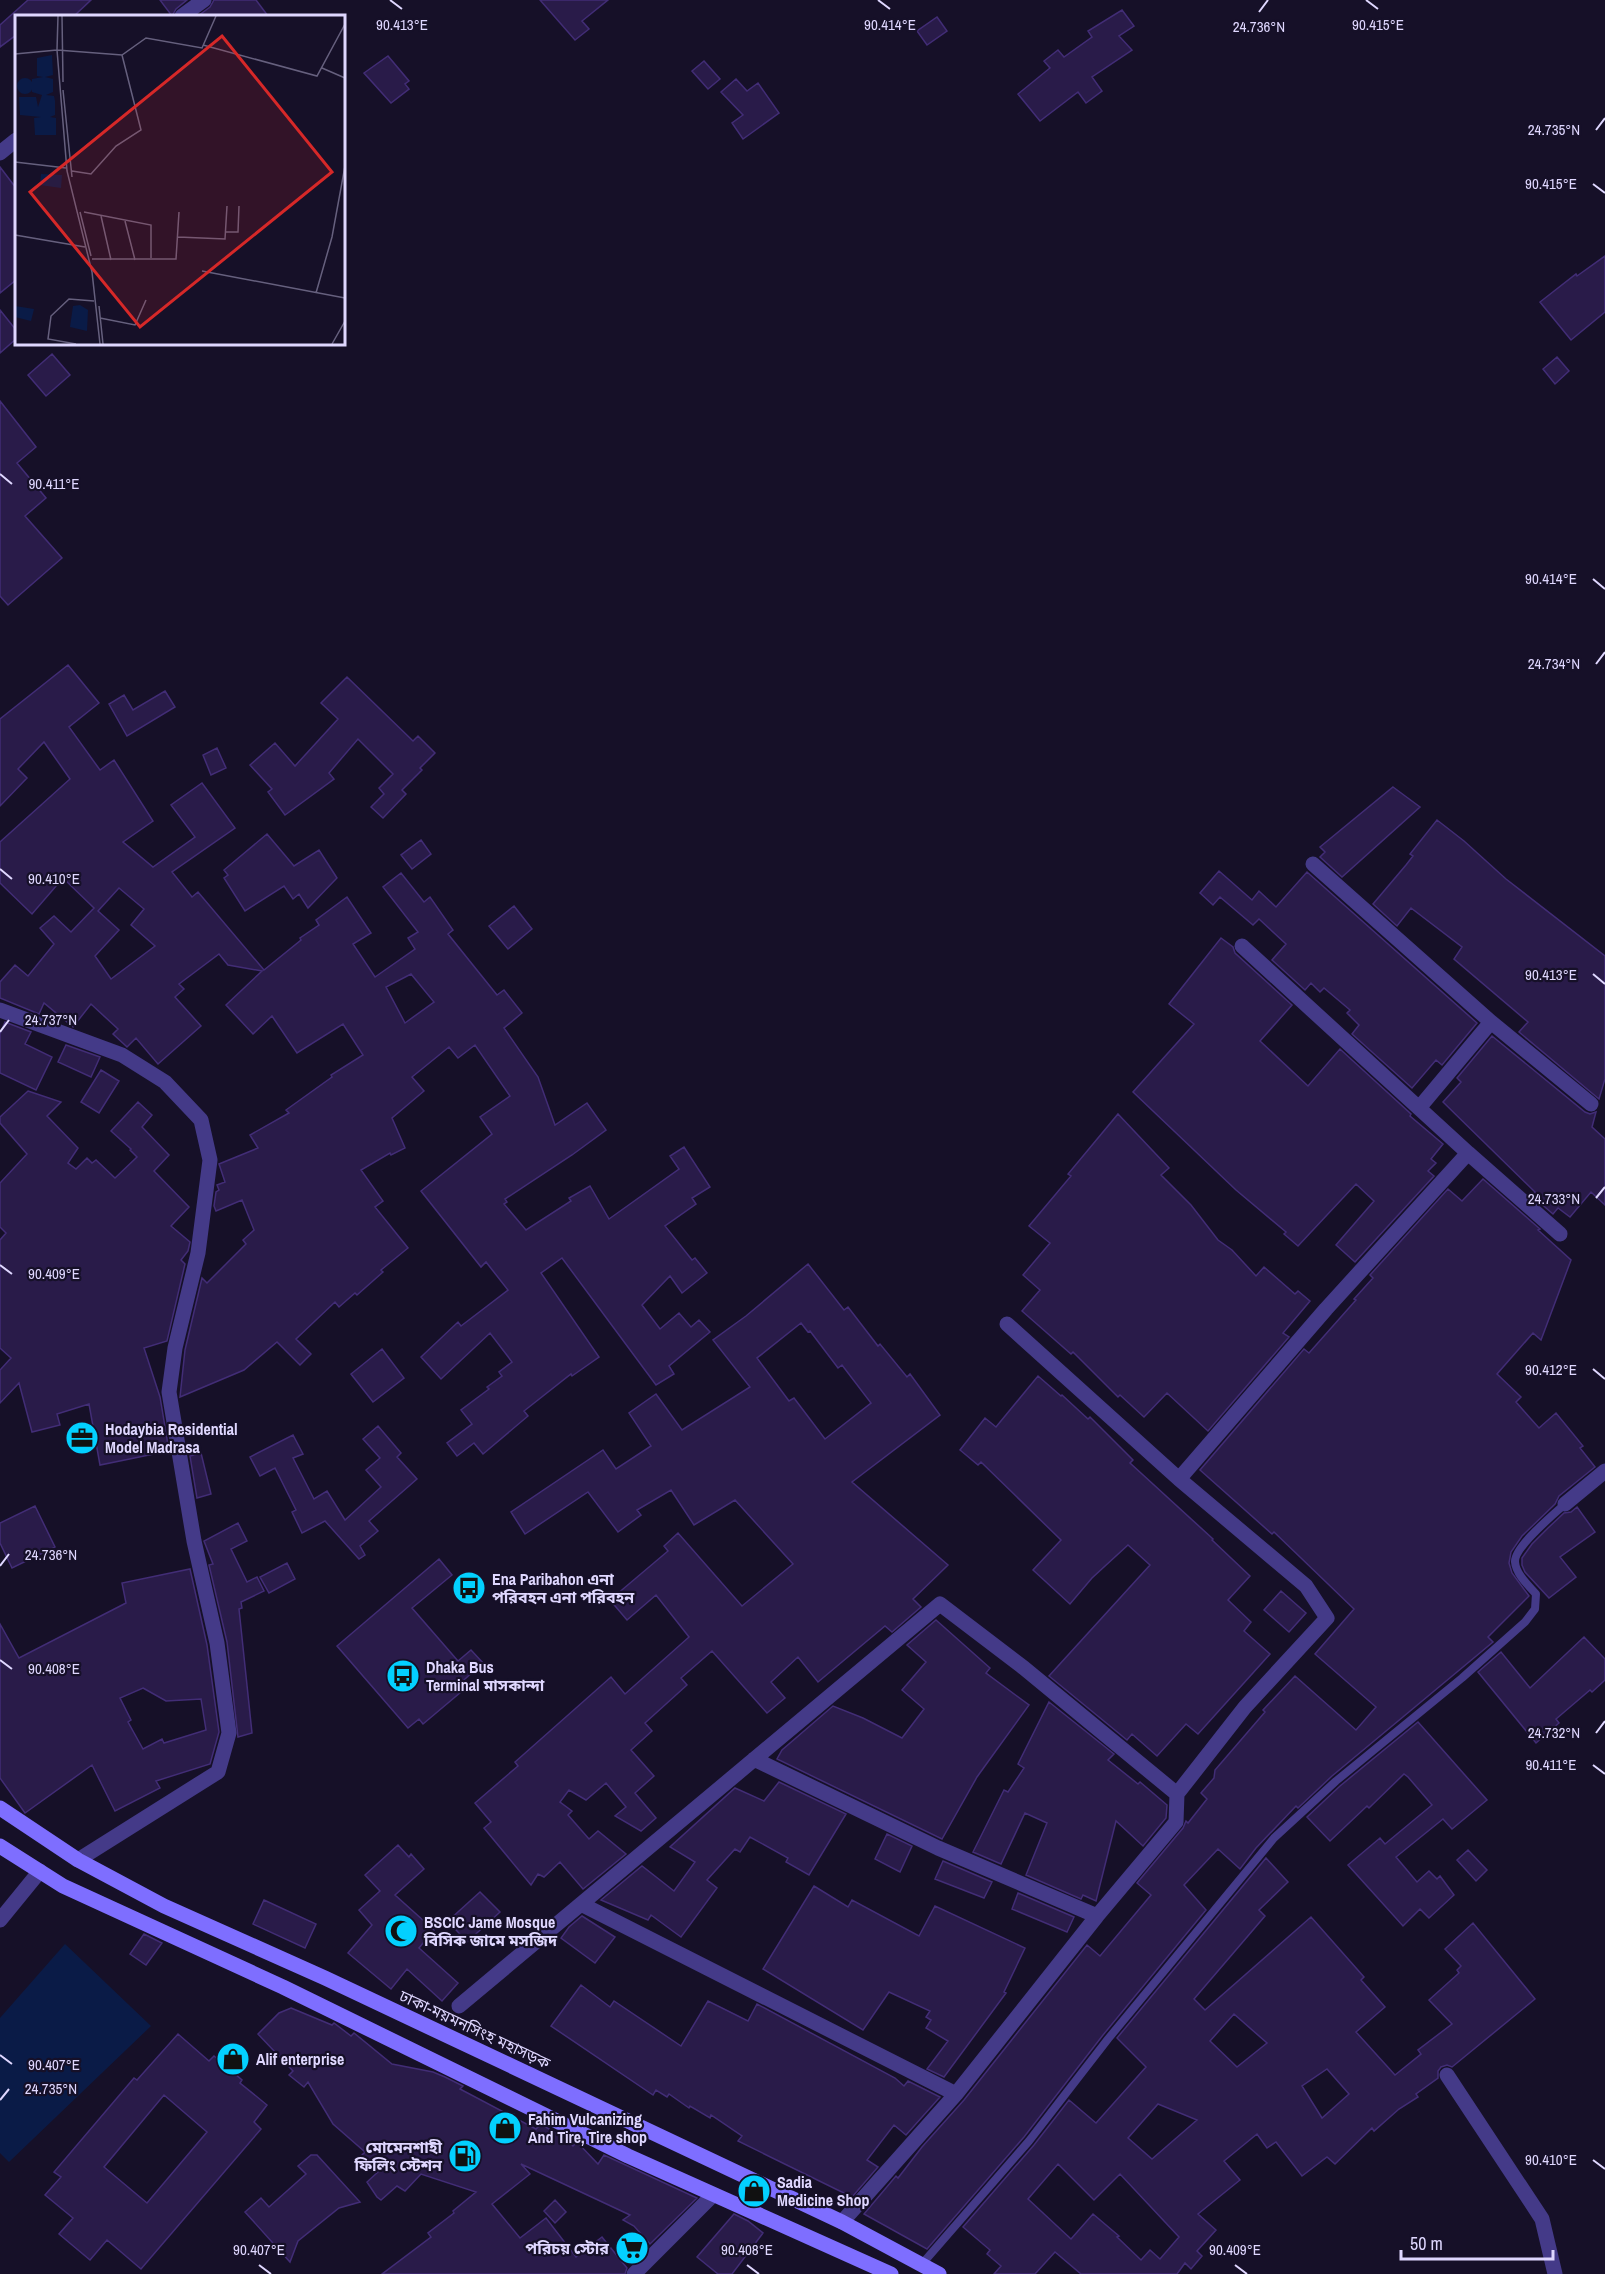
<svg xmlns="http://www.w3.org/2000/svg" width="1605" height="2274" font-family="'Archivo Narrow','Noto Sans Bengali',sans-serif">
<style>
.water{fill:#0a1b47}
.building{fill:#291b49;stroke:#422d76;stroke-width:1.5;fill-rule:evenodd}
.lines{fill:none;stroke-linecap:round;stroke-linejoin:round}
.service{stroke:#443a88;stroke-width:8}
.minor{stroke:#443a88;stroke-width:15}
.secondary{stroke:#7e6eff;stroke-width:15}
.ticks{fill:none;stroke:#dfd7ff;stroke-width:2}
.labels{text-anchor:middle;stroke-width:4.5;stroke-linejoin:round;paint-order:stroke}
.poi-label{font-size:16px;font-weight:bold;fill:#dfd7ff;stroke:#161028;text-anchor:start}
.street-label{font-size:16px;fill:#dfd7ff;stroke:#161028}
.inset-road{fill:none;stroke:#66607e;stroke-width:1.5}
.view{fill:#d62828;fill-opacity:0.15;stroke:#d62828;stroke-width:3}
.inset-edge{fill:none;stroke:#dfd7ff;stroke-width:3}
.ticks-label{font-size:15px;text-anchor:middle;fill:#dfd7ff;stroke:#161028;stroke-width:4.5;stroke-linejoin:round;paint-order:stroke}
</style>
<rect width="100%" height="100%" fill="#161028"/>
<path class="water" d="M 65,1944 L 151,2026 L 9,2162 L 0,2153 L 0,2018 Z"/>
<path class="building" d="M 28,0 L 91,0 L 74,16 L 16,16 L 16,35 L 0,47 L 0,25 Z
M 160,0 L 187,0 L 176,9 L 172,16 Z
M 214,0 L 256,0 L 268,16 L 198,16 L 210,7 Z
M 540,0 L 608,0 L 582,21 L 589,29 L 575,40 Z
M 1122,10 L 1134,26 L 1119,36 L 1132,50 L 1092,77 L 1102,91 L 1086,103 L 1078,92 L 1040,121 L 1018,94 L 1050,68 L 1044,61 L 1058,50 L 1064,57 L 1092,37 L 1088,31 Z
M 937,17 L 947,31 L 927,45 L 917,31 Z
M 388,56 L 409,81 L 405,84 L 409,89 L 391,103 L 364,73 Z
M 704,61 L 720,79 L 708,89 L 692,71 Z
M 736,79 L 747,91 L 758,83 L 779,113 L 743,139 L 732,123 L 743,115 L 721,92 Z
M 0,167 L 16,188 L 16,280 L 0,293 Z
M 1605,256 L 1605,312 L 1571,340 L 1540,302 L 1576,274 L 1577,276 Z
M 0,310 L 16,330 L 16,339 L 0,353 Z
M 52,354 L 70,375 L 46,396 L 28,375 Z
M 1557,357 L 1569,371 L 1555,384 L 1543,369 Z
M 0,401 L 36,447 L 17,463 L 46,498 L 25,516 L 62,558 L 8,605 L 0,596 Z
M 68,665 L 99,703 L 69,727 L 100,770 L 114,760 L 153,821 L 123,842 L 153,867 L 195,837 L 171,805 L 202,783 L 235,828 L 172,872 L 192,897 L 198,892 L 264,970 L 301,940 L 300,938 L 319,925 L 316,920 L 347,897 L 371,933 L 353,944 L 375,977 L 415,949 L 408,938 L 418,932 L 383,887 L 401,873 L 424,902 L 430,897 L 453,930 L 448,934 L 497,995 L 504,990 L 522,1013 L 504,1028 L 538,1077 L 555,1125 L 587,1103 L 606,1130 L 572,1155 L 505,1199 L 507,1202 L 504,1204 L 526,1230 L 571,1201 L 569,1198 L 590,1186 L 609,1219 L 679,1169 L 670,1156 L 684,1147 L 710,1187 L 692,1198 L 696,1204 L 665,1226 L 692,1260 L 695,1258 L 707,1273 L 682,1293 L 670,1276 L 642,1305 L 660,1329 L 679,1313 L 691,1327 L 699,1320 L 710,1332 L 669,1366 L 674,1374 L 656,1385 L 562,1258 L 541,1273 L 599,1357 L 572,1376 L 571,1374 L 524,1411 L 528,1416 L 483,1454 L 474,1443 L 457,1456 L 447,1443 L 472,1424 L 461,1410 L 489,1389 L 487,1387 L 502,1376 L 499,1372 L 512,1362 L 490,1333 L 441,1379 L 421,1357 L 458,1322 L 461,1326 L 508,1290 L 486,1262 L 481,1267 L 421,1191 L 492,1134 L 480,1117 L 510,1096 L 475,1045 L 458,1058 L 449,1047 L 412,1077 L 424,1091 L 392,1118 L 405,1148 L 391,1155 L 390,1153 L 361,1170 L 383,1201 L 375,1207 L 408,1248 L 381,1270 L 383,1272 L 357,1295 L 355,1293 L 339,1307 L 335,1302 L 296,1339 L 311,1354 L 300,1365 L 277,1342 L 244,1370 L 180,1397 L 185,1350 L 202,1278 L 207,1283 L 246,1244 L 243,1240 L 254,1230 L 242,1200 L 216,1211 L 214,1206 L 216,1192 L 219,1190 L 217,1185 L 225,1182 L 219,1164 L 258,1148 L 250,1135 L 289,1113 L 286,1110 L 332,1077 L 331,1075 L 363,1055 L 343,1024 L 297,1053 L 272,1016 L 253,1034 L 226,1005 L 262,971 L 228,965 L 219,954 L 179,984 L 184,989 L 175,997 L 201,1026 L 158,1064 L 136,1038 L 127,1047 L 126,1046 L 113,1034 L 118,1029 L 91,1004 L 73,1027 L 44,1003 L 39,1014 L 0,998 L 0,982 L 15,965 L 28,976 L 54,944 L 40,928 L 54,916 L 71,932 L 94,908 L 63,878 L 32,914 L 0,883 L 0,842 L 70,779 L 44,742 L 18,769 L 27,778 L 0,806 L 0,719 ZM 119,888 L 144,909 L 131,925 L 155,946 L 111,979 L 95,956 L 119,930 L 98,911 ZM 411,974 L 434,1002 L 405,1023 L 386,987 Z
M 347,677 L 413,741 L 418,736 L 435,753 L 420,768 L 422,770 L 402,790 L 406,794 L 383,818 L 371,807 L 384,794 L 379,788 L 393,774 L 358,739 L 329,773 L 334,779 L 285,815 L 268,792 L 272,789 L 250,765 L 275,743 L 295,766 L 338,719 L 321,703 Z
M 165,691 L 175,707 L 127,736 L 109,704 L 124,695 L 133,710 Z
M 217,748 L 226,768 L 211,775 L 203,755 Z
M 1393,787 L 1420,807 L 1342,877 L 1320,857 L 1325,852 L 1320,847 Z
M 1437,820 L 1464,841 L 1506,879 L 1605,956 L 1605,1079 L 1599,1099 L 1519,1032 L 1528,1022 L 1454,959 L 1462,947 L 1411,908 L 1397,926 L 1373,904 L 1406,865 L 1413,856 L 1410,854 Z
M 267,834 L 294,866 L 319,850 L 337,878 L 308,908 L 299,894 L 293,899 L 284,886 L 245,911 L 224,878 L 228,875 L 224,870 Z
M 421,840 L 431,854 L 412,869 L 401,855 Z
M 1219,871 L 1252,900 L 1259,891 L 1276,907 L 1307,872 L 1477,1023 L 1442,1065 L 1436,1060 L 1412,1088 L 1352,1034 L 1359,1025 L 1347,1013 L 1350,1010 L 1324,988 L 1320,992 L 1311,983 L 1305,990 L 1272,960 L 1286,944 L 1259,919 L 1253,925 L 1220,897 L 1213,905 L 1200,893 Z
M 514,906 L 532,929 L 508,949 L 489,926 Z
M 1221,938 L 1233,947 L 1235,953 L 1292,1005 L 1260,1041 L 1308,1086 L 1340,1049 L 1411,1114 L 1410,1116 L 1443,1144 L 1431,1159 L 1436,1163 L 1428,1171 L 1434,1176 L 1355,1262 L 1336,1245 L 1374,1201 L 1356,1184 L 1298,1246 L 1284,1234 L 1286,1232 L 1236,1190 L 1133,1092 L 1194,1024 L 1169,1004 Z
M 5,1022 L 31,1032 L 25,1044 L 52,1057 L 36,1090 L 0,1073 L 0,1034 Z
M 1492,1036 L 1585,1112 L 1590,1114 L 1596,1112 L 1592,1127 L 1605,1139 L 1605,1205 L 1591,1192 L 1570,1217 L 1558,1208 L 1553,1214 L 1532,1196 L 1535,1192 L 1443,1102 L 1461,1082 L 1457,1078 Z
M 66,1045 L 100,1057 L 91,1077 L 58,1062 Z
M 101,1070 L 119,1081 L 99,1113 L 81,1102 Z
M 28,1091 L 61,1102 L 47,1116 L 78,1148 L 68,1163 L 76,1169 L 87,1158 L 92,1163 L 96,1160 L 115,1178 L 137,1157 L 130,1150 L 131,1149 L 111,1131 L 138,1102 L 152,1115 L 142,1127 L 169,1155 L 154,1171 L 189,1207 L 171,1226 L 190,1242 L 188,1251 L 181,1260 L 185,1264 L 167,1341 L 144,1348 L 160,1397 L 169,1451 L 100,1465 L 89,1404 L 57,1414 L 60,1425 L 32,1432 L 19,1383 L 0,1403 L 0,1370 L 11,1358 L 0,1348 L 0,1240 L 6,1233 L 0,1227 L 0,1183 L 27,1154 L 0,1123 L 0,1117 Z
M 1118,1114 L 1169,1168 L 1161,1175 L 1191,1205 L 1218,1240 L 1232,1250 L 1256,1276 L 1264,1267 L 1295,1294 L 1298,1291 L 1310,1301 L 1283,1333 L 1289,1337 L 1208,1431 L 1167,1393 L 1144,1417 L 1120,1395 L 1118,1397 L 1073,1352 L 1071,1354 L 1022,1311 L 1040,1290 L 1023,1275 L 1050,1243 L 1029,1226 L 1071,1176 L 1068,1174 Z
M 1483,1179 L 1540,1229 L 1538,1230 L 1571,1260 L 1541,1340 L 1533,1333 L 1497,1374 L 1521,1397 L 1516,1402 L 1539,1428 L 1556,1413 L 1583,1446 L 1580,1448 L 1595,1467 L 1559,1496 L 1555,1504 L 1522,1536 L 1511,1552 L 1509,1563 L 1512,1573 L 1529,1596 L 1488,1637 L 1493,1642 L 1332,1776 L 1298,1808 L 1296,1806 L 1256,1848 L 1240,1869 L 1218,1849 L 1184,1885 L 1206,1910 L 1103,2035 L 1024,2137 L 927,2249 L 864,2214 L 896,2176 L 898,2178 L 922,2147 L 964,2100 L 1087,1945 L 1100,1956 L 1151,1895 L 1137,1883 L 1183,1828 L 1186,1821 L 1188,1823 L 1207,1799 L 1201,1793 L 1214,1778 L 1215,1770 L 1265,1712 L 1263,1710 L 1295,1676 L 1356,1730 L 1376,1707 L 1315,1654 L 1354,1609 L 1274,1532 L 1272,1534 L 1200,1470 L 1304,1349 L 1309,1353 L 1356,1300 L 1354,1299 L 1373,1278 L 1370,1275 L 1448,1189 L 1462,1201 Z
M 808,1264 L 844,1310 L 848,1307 L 878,1346 L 880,1344 L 907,1377 L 910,1374 L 940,1415 L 852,1482 L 948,1565 L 913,1599 L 921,1607 L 892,1632 L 885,1626 L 818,1682 L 798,1657 L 771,1682 L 785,1698 L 767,1713 L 712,1651 L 681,1678 L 687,1685 L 645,1723 L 652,1731 L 631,1750 L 654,1776 L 635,1793 L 656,1818 L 641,1831 L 615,1816 L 626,1807 L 606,1783 L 586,1800 L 569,1790 L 560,1802 L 572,1811 L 568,1815 L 589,1839 L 598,1831 L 626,1854 L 583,1889 L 560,1862 L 544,1877 L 538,1874 L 531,1885 L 484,1828 L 491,1822 L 475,1803 L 518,1766 L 515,1762 L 611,1677 L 625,1694 L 689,1637 L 656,1595 L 627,1620 L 610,1600 L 668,1551 L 664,1546 L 678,1533 L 742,1606 L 793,1564 L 735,1500 L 694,1525 L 671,1490 L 637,1510 L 641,1515 L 618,1532 L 588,1492 L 525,1534 L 511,1512 L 603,1450 L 616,1469 L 651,1446 L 629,1413 L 656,1394 L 682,1430 L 750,1387 L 713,1340 L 746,1316 ZM 801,1323 L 808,1332 L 810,1331 L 838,1368 L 842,1365 L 871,1403 L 825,1439 L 794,1398 L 789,1401 L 757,1358 Z
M 382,1349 L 404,1378 L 373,1402 L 351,1374 Z
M 1038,1376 L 1061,1396 L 1062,1395 L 1088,1419 L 1090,1417 L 1133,1460 L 1130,1463 L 1213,1539 L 1212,1540 L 1250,1576 L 1228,1600 L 1251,1622 L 1244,1631 L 1270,1654 L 1198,1734 L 1186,1724 L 1157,1756 L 1132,1734 L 1127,1740 L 1049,1676 L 1150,1565 L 1128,1545 L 1092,1578 L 1070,1604 L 1033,1570 L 1061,1540 L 981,1462 L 978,1465 L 960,1450 L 985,1418 L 996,1427 Z
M 378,1426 L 401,1453 L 397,1457 L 417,1479 L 369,1521 L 378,1531 L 360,1546 L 365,1555 L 359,1559 L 325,1521 L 302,1533 L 292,1512 L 296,1510 L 275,1468 L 260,1476 L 250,1457 L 293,1435 L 303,1454 L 293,1458 L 314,1499 L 327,1491 L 345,1520 L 381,1487 L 366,1470 L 380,1458 L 363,1439 Z
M 201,1453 L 211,1494 L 197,1498 L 190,1456 Z
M 35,1506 L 55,1547 L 12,1568 L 0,1543 L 0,1523 Z
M 1577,1507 L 1595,1532 L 1560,1557 L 1576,1577 L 1549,1598 L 1525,1572 L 1522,1565 L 1522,1558 L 1532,1544 L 1548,1528 L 1564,1513 L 1571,1512 Z
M 238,1523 L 247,1541 L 231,1549 L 247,1582 L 257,1577 L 264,1591 L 241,1602 L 242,1608 L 239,1609 L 252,1733 L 238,1737 L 227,1642 L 209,1565 L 213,1564 L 204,1541 Z
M 439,1559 L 452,1575 L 412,1608 L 458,1661 L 471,1650 L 483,1663 L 456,1687 L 461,1692 L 423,1724 L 419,1719 L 408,1728 L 337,1646 Z
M 287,1563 L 295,1579 L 269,1593 L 260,1577 Z
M 190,1569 L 207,1645 L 219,1732 L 210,1764 L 156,1781 L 160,1788 L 115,1811 L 92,1765 L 25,1813 L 0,1778 L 0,1624 L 19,1658 L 126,1603 L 122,1583 ZM 143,1688 L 166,1701 L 201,1699 L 206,1730 L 164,1743 L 162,1739 L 143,1749 L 128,1722 L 131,1720 L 120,1698 Z
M 1281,1591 L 1306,1613 L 1289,1632 L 1264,1610 Z
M 936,1620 L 990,1668 L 986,1673 L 1029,1705 L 977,1777 L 942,1839 L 777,1759 L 782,1750 L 833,1706 L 863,1718 L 902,1738 L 924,1709 L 902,1690 L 926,1662 L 907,1645 Z
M 1584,1637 L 1605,1659 L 1605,1680 L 1592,1692 L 1590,1690 L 1556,1719 L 1559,1723 L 1536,1743 L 1478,1672 L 1501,1652 L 1530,1688 Z
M 1049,1702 L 1114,1754 L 1108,1760 L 1138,1784 L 1140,1782 L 1167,1805 L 1166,1818 L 1143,1846 L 1116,1821 L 1096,1901 L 1083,1895 L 1081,1899 L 1026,1875 L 1047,1823 L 1025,1813 L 1001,1864 L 973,1852 L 1004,1790 L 1008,1792 L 1024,1768 L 1018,1764 Z
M 1418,1722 L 1487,1800 L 1452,1829 L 1443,1819 L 1396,1857 L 1417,1882 L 1429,1871 L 1437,1879 L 1440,1876 L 1454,1895 L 1429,1918 L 1420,1909 L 1403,1926 L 1348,1865 L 1380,1838 L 1385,1844 L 1432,1805 L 1408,1777 L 1404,1774 L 1369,1808 L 1367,1806 L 1330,1841 L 1307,1817 L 1340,1786 Z
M 779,1782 L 846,1814 L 809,1875 L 786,1862 L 788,1858 L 750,1837 L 740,1852 L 735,1849 L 707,1880 L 717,1888 L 681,1937 L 651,1915 L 648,1920 L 601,1900 L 642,1866 L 674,1891 L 695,1862 L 670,1847 L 735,1788 L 764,1801 Z
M 887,1834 L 912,1846 L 900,1872 L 875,1859 Z
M 398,1845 L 409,1857 L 411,1854 L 424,1869 L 395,1895 L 434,1930 L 419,1948 L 458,1983 L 442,2001 L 407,1969 L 391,1989 L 348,1953 L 372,1925 L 359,1910 L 380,1891 L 365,1875 Z
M 1468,1850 L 1487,1870 L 1476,1881 L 1457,1860 Z
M 1266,1858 L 1288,1882 L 1259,1910 L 1265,1916 L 1194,1999 L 1205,2010 L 1311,1917 L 1364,1977 L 1361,1980 L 1385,2007 L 1356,2032 L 1395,2075 L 1421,2054 L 1418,2050 L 1452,2024 L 1429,2000 L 1459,1973 L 1457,1970 L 1461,1966 L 1445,1949 L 1473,1923 L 1535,1999 L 1452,2067 L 1447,2065 L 1441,2067 L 1438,2071 L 1438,2078 L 1416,2094 L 1418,2097 L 1399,2109 L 1374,2131 L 1372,2128 L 1335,2164 L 1327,2157 L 1302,2176 L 1276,2142 L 1267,2148 L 1257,2134 L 1224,2161 L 1240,2180 L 1198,2214 L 1216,2230 L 1197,2251 L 1202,2256 L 1191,2269 L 1185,2263 L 1177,2274 L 1081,2274 L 1055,2252 L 1035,2274 L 994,2274 L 1001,2266 L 987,2254 L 990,2250 L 963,2227 L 1034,2145 L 1069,2100 L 1096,2123 L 1146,2067 L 1117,2038 ZM 1234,2014 L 1267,2043 L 1237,2067 L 1210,2041 ZM 1327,2069 L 1349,2094 L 1322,2118 L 1302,2086 ZM 1158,2104 L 1197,2120 L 1152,2159 L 1128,2138 ZM 1058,2164 L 1094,2200 L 1120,2174 L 1179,2237 L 1160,2259 L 1150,2250 L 1141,2260 L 1117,2237 L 1119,2236 L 1093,2214 L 1071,2239 L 1028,2199 Z
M 943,1861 L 992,1882 L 984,1898 L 935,1879 Z
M 814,1886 L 848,1907 L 852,1900 L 919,1936 L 935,1906 L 1025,1948 L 1004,1992 L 1006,1993 L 944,2077 L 927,2069 L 948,2041 L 926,2028 L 931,2020 L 926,2017 L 930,2011 L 889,1992 L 863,2030 L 763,1969 Z
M 480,1892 L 500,1912 L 467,1942 L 448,1921 Z
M 1018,1893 L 1074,1917 L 1067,1932 L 1012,1909 Z
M 264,1900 L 316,1924 L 305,1948 L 253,1924 Z
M 582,1916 L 615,1937 L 595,1963 L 561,1938 L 569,1927 Z
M 144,1934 L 162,1943 L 146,1965 L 130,1954 Z
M 581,1985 L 610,2007 L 614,2001 L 681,2046 L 708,2001 L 748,2021 L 757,2004 L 895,2078 L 904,2086 L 908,2081 L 940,2097 L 906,2135 L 894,2125 L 867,2160 L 878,2167 L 852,2197 L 738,2141 L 742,2136 L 711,2115 L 710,2118 L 690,2106 L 689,2108 L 669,2094 L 667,2097 L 656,2090 L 653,2095 L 551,2026 Z
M 291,2008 L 332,2025 L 334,2023 L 351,2036 L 354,2033 L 392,2064 L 433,2072 L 445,2077 L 463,2086 L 460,2089 L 536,2129 L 541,2124 L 557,2134 L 562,2135 L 573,2146 L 577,2142 L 598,2164 L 604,2155 L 697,2198 L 650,2244 L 634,2226 L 623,2220 L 630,2215 L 521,2164 L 530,2174 L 492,2204 L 520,2238 L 546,2218 L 576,2257 L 602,2237 L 627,2268 L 625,2274 L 382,2274 L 431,2237 L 428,2233 L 454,2213 L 453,2211 L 476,2192 L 421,2174 L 405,2191 L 397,2186 L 381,2200 L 377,2197 L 367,2182 L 379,2171 L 362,2155 L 365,2152 L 333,2124 L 308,2082 L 304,2087 L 289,2075 L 293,2071 L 258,2034 L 279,2013 Z
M 178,2034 L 209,2061 L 214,2056 L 242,2080 L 240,2083 L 267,2105 L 254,2122 L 261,2129 L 141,2269 L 107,2240 L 90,2260 L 59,2234 L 73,2218 L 45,2195 L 61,2177 L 54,2172 L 134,2078 L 137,2080 ZM 164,2095 L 207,2132 L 147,2203 L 104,2167 Z
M 311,2155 L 317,2155 L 360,2202 L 339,2208 L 298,2241 L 290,2262 L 245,2212 L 261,2198 L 269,2207 L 306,2174 L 298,2166 Z
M 555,2200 L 566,2212 L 555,2223 L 544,2211 Z
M 734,2214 L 748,2221 L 763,2233 L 732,2274 L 718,2274 L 697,2257 Z"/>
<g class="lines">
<path class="service" d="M 922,2264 L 1029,2141 L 1108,2039 L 1274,1838 L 1336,1781 L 1462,1678 L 1525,1622 L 1535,1609 L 1536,1594 C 1528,1585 1516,1574 1515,1562 C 1514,1547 1553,1515 1565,1504"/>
<path class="minor" d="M 182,16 L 204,0
M 0,153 L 16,140
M 1313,864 L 1491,1022 L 1419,1108
M 0,1010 L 122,1055 L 165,1082 L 201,1120 L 210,1160 L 198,1253 L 175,1348 L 169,1392 L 194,1541 L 217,1643 L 229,1733 L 218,1772 L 78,1860
M 1491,1022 L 1591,1104
M 1468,1153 L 1560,1234
M 1179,1479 L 1326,1309 L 1468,1153 L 1242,946
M 1565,1504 L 1605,1471
M 754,1759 L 938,1848 L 1097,1916
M 581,1904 L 956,2094
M 0,1920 L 40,1871
M 459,2006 L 940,1604 L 1024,1668 L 1177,1794
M 1447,2075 L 1542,2219 L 1555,2274
M 842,2222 L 956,2094 L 1097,1916 L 1176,1822 L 1177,1794 L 1245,1707 L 1327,1618 L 1306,1586 L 1179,1479 L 1007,1324
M 634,2274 L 713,2195"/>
<path class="secondary" d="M 0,1808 L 78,1860 L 164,1906 L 325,1978 L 842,2222 L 939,2274
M 0,1846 L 63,1886 L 283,1987 L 628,2156 L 891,2274"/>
</g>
<path class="ticks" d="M 390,0 L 402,9M 878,0 L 890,9M 1366,0 L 1378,9M 1259,12 L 1268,0M 1596,130 L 1605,118M 1593,184 L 1605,193M 0,474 L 12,484M 1593,579 L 1605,589M 1596,664 L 1605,652M 0,869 L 12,879M 1593,974 L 1605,984M 0,1032 L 9,1020M 1596,1198 L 1605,1187M 0,1265 L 12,1274M 1593,1369 L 1605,1379M 0,1566 L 9,1554M 0,1660 L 12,1669M 1596,1733 L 1605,1721M 1593,1765 L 1605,1774M 0,2055 L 12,2064M 0,2100 L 9,2089M 1593,2160 L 1605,2169M 259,2265 L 271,2274M 747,2265 L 759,2274M 1235,2265 L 1247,2274"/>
<defs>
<g id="office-disc" transform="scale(1.725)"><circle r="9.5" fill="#03d0ff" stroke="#161028"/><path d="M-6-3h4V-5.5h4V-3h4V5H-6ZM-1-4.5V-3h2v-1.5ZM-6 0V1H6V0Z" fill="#111"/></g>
<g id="bus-disc" transform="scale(1.725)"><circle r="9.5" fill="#03d0ff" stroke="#161028"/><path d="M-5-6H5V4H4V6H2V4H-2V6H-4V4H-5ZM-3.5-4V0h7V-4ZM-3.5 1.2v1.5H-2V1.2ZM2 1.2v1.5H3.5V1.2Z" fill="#111"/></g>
<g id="mosque-disc" transform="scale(1.725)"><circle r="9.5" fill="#03d0ff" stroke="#161028"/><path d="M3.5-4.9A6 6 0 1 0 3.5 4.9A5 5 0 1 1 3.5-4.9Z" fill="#111"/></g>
<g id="shop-disc" transform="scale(1.725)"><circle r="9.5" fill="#03d0ff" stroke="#161028"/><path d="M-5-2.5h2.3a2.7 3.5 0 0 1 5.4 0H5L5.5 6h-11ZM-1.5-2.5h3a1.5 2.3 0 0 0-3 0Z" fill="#111"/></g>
<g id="fuel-disc" transform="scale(1.725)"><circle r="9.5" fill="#03d0ff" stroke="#161028"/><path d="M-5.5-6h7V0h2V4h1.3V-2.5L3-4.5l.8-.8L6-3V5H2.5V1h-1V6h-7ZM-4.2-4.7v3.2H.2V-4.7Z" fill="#111"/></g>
<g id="supermarket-disc" transform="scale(1.725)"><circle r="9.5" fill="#03d0ff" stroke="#161028"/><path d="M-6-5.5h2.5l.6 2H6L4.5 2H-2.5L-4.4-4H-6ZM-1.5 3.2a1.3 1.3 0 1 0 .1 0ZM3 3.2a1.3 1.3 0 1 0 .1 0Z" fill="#111"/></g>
</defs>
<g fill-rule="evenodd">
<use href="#office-disc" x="82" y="1438"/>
<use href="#bus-disc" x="469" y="1588"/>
<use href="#bus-disc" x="403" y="1676"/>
<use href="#mosque-disc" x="401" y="1931"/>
<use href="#shop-disc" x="233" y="2059"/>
<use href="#shop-disc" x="505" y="2128"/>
<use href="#fuel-disc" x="465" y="2156"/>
<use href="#shop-disc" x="754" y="2191"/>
<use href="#supermarket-disc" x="632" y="2248"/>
</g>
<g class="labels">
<g class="poi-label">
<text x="105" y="1435">Hodaybia Residential<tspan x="105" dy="18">Model Madrasa</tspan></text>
<text x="492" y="1585">Ena Paribahon এনা<tspan x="492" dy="18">পরিবহন এনা পরিবহন</tspan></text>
<text x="426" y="1673">Dhaka Bus<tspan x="426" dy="18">Terminal মাসকান্দা</tspan></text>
<text x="424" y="1928">BSCIC Jame Mosque<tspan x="424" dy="18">বিসিক জামে মসজিদ</tspan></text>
<text x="256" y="2065">Alif enterprise</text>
<text x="528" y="2125">Fahim Vulcanizing<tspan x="528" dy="18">And Tire, Tire shop</tspan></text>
<text x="442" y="2153" text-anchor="end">মোমেনশাহী<tspan x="442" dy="18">ফিলিং স্টেশন</tspan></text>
<text x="777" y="2188">Sadia<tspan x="777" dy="18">Medicine Shop</tspan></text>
<text x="609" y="2254" text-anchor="end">পরিচয় স্টোর</text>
</g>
<g class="street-label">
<text transform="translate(475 2029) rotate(25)" y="6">ঢাকা-ময়মনসিংহ মহাসড়ক</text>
</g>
</g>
<g transform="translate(15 15)">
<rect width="330" height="330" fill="#161028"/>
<path d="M 37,40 L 38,60 L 30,62 L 38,64 L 38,77 L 31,80 L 39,81 L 40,86 L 40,100 L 35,102 L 41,103 L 41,120 L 20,120 L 19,103 L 26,102 L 5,100 L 4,82 L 21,82 L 23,92 L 27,80 L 17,77 L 17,64 L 28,62 L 22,61 L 22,43 ZM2 71a8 8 0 1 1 16 0a8 8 0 1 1-16 0ZM 26,159 L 47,160 L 46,173 L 25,170 ZM 65,290 L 73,295 L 72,316 L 55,312 L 58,291 ZM 0,291 L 19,294 L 16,306 L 0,302 Z" fill="#0a1b47"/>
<path class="inset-road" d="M 43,1 L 42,35 L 52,156 L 77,257 L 85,329M 47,1 L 48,67M 188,30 L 302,61 L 330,9M 0,39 L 42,35 L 107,40 L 131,23 L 187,33 L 201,1M 307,53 L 330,63M 48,75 L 57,162M 0,147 L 51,153M 57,156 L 76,159 L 101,131 L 126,115 L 107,40M 65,197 L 76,241M 69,197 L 136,210 L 136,243M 86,201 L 96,245M 110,206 L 120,245M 211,217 L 223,217 L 224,191M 0,220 L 70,232M 163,222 L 210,224 L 212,191M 77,244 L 161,244 L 164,197M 187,256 L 330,283M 301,278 L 317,222 L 330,151M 84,291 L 88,329M 85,303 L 120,310 L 131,285M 61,329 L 33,324 L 36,301 L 54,284 L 79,286M 317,329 L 330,306"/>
<path class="view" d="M 207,21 L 317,157 L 125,312 L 15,177 Z"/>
<rect width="330" height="330" class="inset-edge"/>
</g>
<g class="ticks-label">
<text x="402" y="30">90.413°E</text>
<text x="890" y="30">90.414°E</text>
<text x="1378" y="30">90.415°E</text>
<text x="1259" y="32">24.736°N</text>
<text x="1554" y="135">24.735°N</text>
<text x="1551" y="189">90.415°E</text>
<text x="54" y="489">90.411°E</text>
<text x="1551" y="584">90.414°E</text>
<text x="1554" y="669">24.734°N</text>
<text x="54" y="884">90.410°E</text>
<text x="1551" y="980">90.413°E</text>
<text x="51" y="1025">24.737°N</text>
<text x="1554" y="1204">24.733°N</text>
<text x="54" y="1279">90.409°E</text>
<text x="1551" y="1375">90.412°E</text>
<text x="51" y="1560">24.736°N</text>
<text x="54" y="1674">90.408°E</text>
<text x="1554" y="1738">24.732°N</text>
<text x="1551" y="1770">90.411°E</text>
<text x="54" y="2070">90.407°E</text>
<text x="51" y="2094">24.735°N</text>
<text x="1551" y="2165">90.410°E</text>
<text x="259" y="2255">90.407°E</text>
<text x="747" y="2255">90.408°E</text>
<text x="1235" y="2255">90.409°E</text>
</g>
<path d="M1401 2250v9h152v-9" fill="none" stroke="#dfd7ff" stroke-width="3"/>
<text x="1410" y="2250" font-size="18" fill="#dfd7ff" stroke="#161028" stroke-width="4.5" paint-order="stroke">50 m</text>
</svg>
